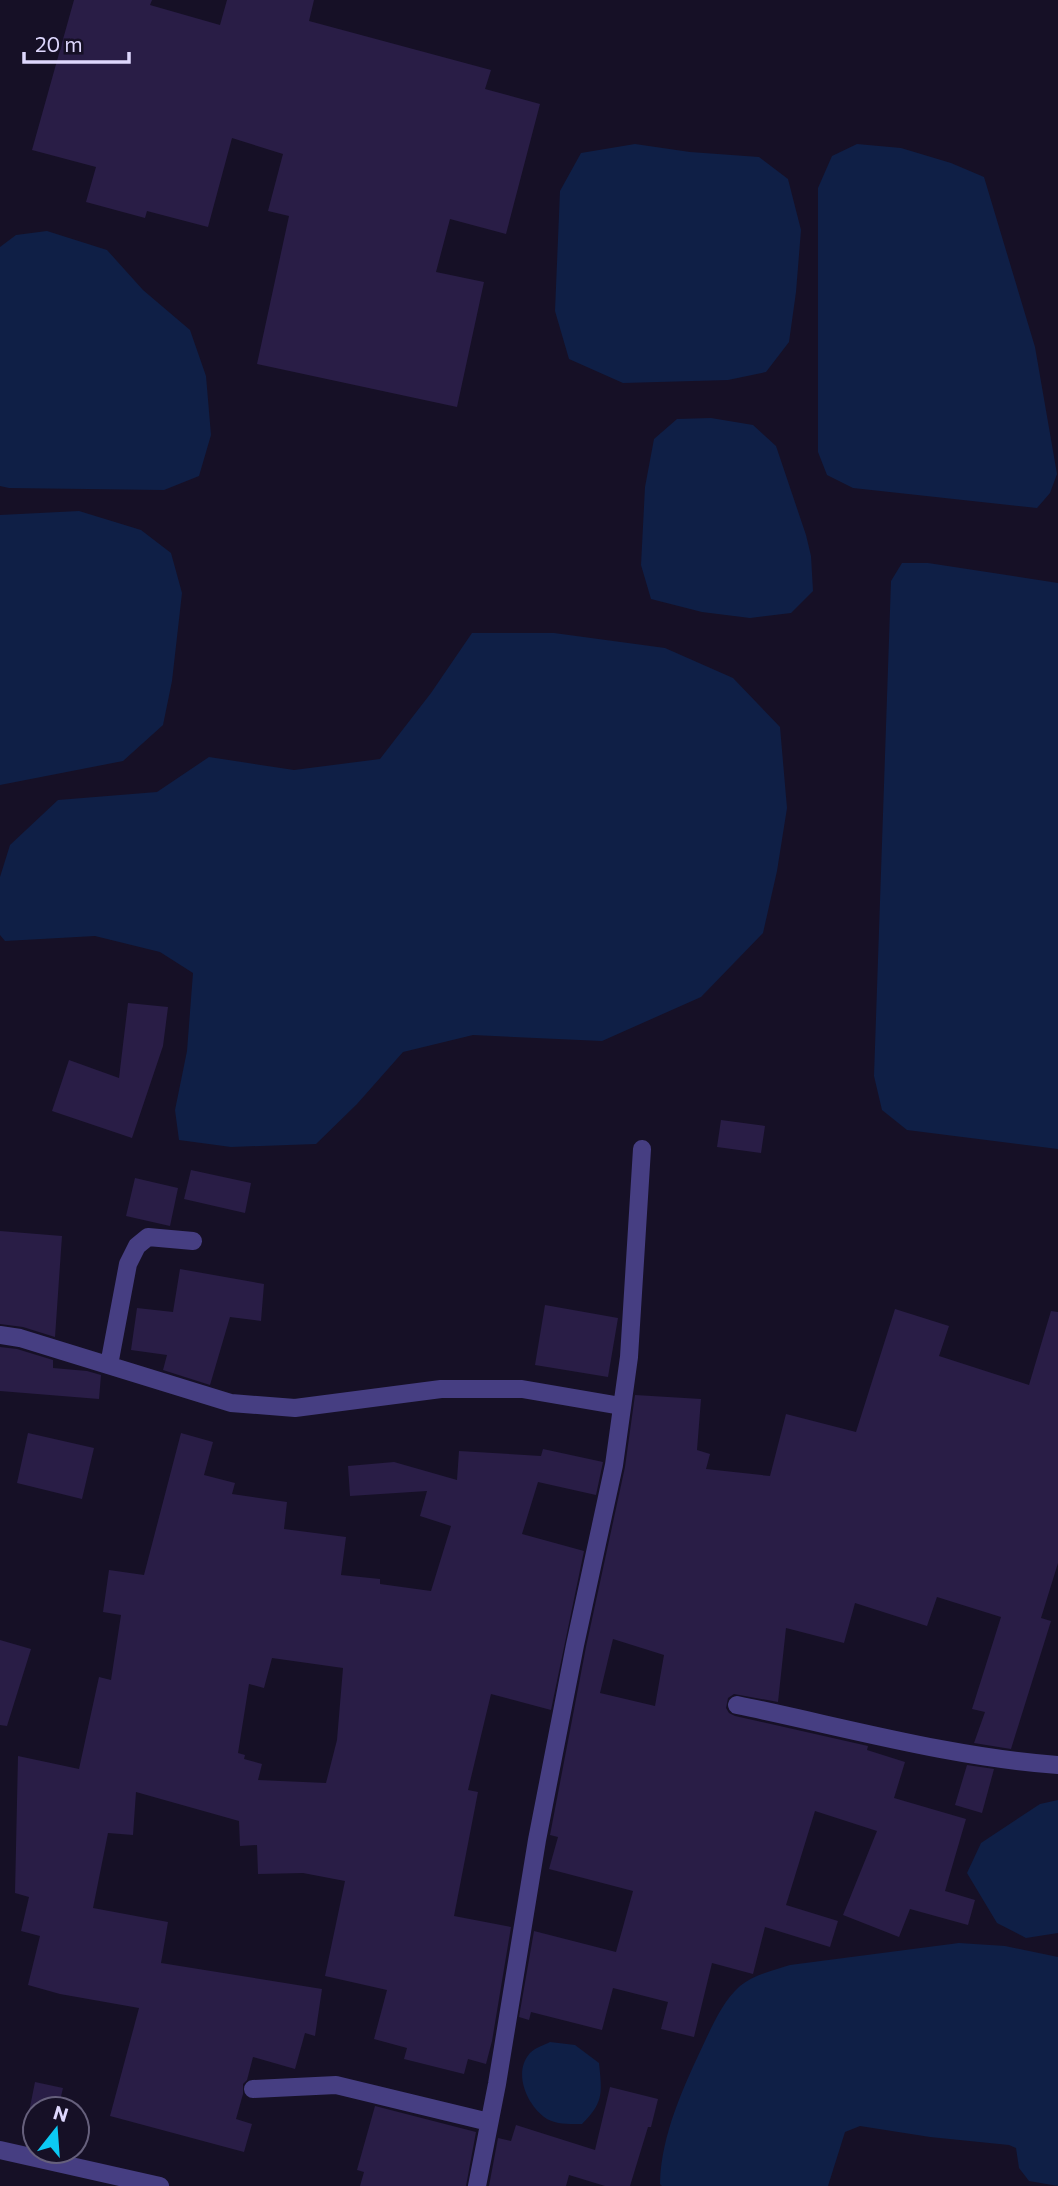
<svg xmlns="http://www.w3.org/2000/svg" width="1058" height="2186" font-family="Commissioner,sans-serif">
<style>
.water{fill:#0f1f46}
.building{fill:#291d46;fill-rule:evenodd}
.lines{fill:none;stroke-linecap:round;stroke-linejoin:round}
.minor{stroke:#463e82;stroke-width:18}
</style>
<rect width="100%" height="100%" fill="#161026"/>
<path class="water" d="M 635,144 L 690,152 L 759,157 L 788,179 L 801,230 L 796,292 L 789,342 L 766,372 L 728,380 L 623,383 L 569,359 L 555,311 L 560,191 L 581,153 Z
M 857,144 L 901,148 L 951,163 L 984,177 L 1035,347 L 1057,474 L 1050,493 L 1037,508 L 853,488 L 827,475 L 818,452 L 818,188 L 832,156 Z
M 47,231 L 107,250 L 143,290 L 190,330 L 206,376 L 211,435 L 199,476 L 164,490 L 9,488 L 0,486 L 0,247 L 16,235 Z
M 711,418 L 753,425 L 776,446 L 806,535 L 811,556 L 813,591 L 791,613 L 750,618 L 702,612 L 651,599 L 641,565 L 645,487 L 654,439 L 677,419 Z
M 79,511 L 141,530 L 171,553 L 182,593 L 172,681 L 163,725 L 123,761 L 0,785 L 0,515 Z
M 902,563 L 928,563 L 1058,583 L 1058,1149 L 907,1130 L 882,1110 L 874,1076 L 891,581 Z
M 472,633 L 554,633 L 665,648 L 733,678 L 780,727 L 787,808 L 777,871 L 763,933 L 701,997 L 602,1041 L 473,1035 L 403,1052 L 357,1104 L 316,1144 L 231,1147 L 179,1140 L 175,1110 L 187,1051 L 193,973 L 160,952 L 95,936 L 5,941 L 0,935 L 0,877 L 10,845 L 58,800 L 157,792 L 209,757 L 294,770 L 380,759 L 431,693 Z
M 1058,1800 L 1058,1933 L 1026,1938 L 997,1923 L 967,1873 L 981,1843 L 1040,1804 Z
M 959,1943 L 1005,1946 L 1058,1957 L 1058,2186 L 1029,2181 L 1019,2168 L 1016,2148 L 1009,2145 L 930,2137 L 860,2126 L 845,2132 L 828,2186 L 662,2186 L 660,2184 C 661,2134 684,2086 705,2041 C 714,2022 724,2000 740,1986 C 753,1975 774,1970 790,1965 Z
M 550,2042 L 575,2045 L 599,2063 C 602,2093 604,2102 582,2124 C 569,2124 555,2125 544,2117 C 526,2103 513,2072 530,2053 C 535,2048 544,2045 550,2042 Z"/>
<path class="building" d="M 74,0 L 152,0 L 150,5 L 220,25 L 227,0 L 314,0 L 309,21 L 491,70 L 485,89 L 540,104 L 506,234 L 450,219 L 436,272 L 484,282 L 457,407 L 257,364 L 289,216 L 268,211 L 283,154 L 232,138 L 208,227 L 147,211 L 145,218 L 86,202 L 96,167 L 32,150 Z
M 128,1003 L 168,1007 L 163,1046 L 132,1138 L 52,1111 L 69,1060 L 119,1078 Z
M 721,1120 L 765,1126 L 761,1153 L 717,1147 Z
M 191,1170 L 251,1183 L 245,1213 L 184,1199 Z
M 135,1178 L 178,1188 L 170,1226 L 126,1216 Z
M 0,1231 L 62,1236 L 55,1337 L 23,1327 L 0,1324 Z
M 180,1269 L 264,1284 L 261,1321 L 230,1317 L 210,1385 L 163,1370 L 167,1355 L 131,1350 L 137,1308 L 173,1312 Z
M 545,1305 L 618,1318 L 608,1377 L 535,1365 Z
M 895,1309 L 949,1326 L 939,1356 L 1029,1385 L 1051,1311 L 1058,1312 L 1058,1563 L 1041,1618 L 1051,1621 L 1011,1749 L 974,1743 L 985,1712 L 972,1709 L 1001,1617 L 937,1597 L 927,1626 L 855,1603 L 844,1643 L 786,1628 L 778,1702 L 734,1694 L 728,1698 L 726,1708 L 729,1713 L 735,1716 L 868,1746 L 867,1750 L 905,1762 L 894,1798 L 966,1819 L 945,1891 L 975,1900 L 968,1925 L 910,1909 L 899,1937 L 843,1915 L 877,1831 L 815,1811 L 786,1905 L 838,1921 L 830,1947 L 765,1927 L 753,1974 L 712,1963 L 694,2037 L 661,2029 L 668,2002 L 613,1988 L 602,2030 L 531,2012 L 529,2020 L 519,2017 L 534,1931 L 616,1952 L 633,1891 L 549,1869 L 558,1837 L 550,1835 L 586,1647 L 625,1467 L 635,1395 L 701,1399 L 697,1450 L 710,1454 L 706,1469 L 770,1476 L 786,1414 L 856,1432 ZM 613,1639 L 664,1655 L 655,1706 L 600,1693 Z
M 0,1347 L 17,1349 L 53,1360 L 53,1368 L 87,1371 L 101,1375 L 99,1399 L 0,1391 Z
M 28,1433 L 94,1448 L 82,1499 L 17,1483 Z
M 181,1433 L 213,1442 L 204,1475 L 235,1483 L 232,1494 L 287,1502 L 284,1529 L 346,1537 L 341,1575 L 380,1579 L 380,1584 L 431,1591 L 451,1526 L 420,1516 L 427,1491 L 350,1496 L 348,1466 L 394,1462 L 457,1480 L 459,1451 L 541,1456 L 543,1449 L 603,1462 L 596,1495 L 538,1482 L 522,1534 L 584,1551 L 551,1710 L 491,1694 L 468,1790 L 478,1792 L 454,1916 L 511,1927 L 492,2041 L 486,2064 L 468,2059 L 464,2074 L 404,2059 L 407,2048 L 374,2039 L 387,1990 L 325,1976 L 345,1881 L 303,1873 L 258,1874 L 257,1845 L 240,1846 L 239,1821 L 136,1792 L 133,1835 L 108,1833 L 93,1908 L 168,1922 L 161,1963 L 322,1989 L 315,2036 L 305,2033 L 295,2069 L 253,2057 L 247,2080 L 243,2084 L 243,2094 L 236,2119 L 252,2124 L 244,2152 L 110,2116 L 139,2008 L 60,1994 L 28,1985 L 40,1936 L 21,1931 L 29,1897 L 15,1893 L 18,1756 L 79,1769 L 99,1677 L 111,1680 L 121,1615 L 103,1612 L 109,1570 L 144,1575 ZM 272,1658 L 343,1668 L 337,1740 L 326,1783 L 258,1780 L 262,1764 L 244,1759 L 245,1755 L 238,1753 L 249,1684 L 264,1688 Z
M 0,1640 L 31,1649 L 7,1726 L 0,1725 Z
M 967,1765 L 994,1769 L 982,1813 L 955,1805 Z
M 35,2082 L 63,2088 L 58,2109 L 35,2109 L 35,2118 L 28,2117 Z
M 610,2087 L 658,2099 L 651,2127 L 648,2127 L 630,2186 L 605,2186 L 569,2175 L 566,2186 L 489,2186 L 498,2138 L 511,2141 L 516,2125 L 595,2150 Z
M 375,2106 L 476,2132 L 466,2186 L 360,2186 L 364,2172 L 357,2170 Z"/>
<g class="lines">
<path class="minor" d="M 0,1335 L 20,1338 L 231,1403 L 295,1408 L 441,1389 L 522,1389 L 621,1406
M 109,1365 L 128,1264 L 137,1246 L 148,1237 L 193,1241
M 737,1705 C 844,1727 949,1757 1058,1765
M 253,2089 L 336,2085 L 489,2122
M 0,2150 L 160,2186
M 477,2186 L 497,2084 L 537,1840 L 575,1645 L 614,1465 L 629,1357 L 642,1149"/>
</g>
<g transform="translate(56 2130) rotate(17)"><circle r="33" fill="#161026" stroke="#66607c" stroke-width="2"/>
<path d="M0-5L12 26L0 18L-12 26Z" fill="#0ccaf4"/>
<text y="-10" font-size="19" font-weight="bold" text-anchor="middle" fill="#ded7fd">N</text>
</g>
<path d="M24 52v10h105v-10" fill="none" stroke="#ded7fd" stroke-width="3.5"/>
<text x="35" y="52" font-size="21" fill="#ded7fd" stroke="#161026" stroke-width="5" paint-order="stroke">20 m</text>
</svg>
